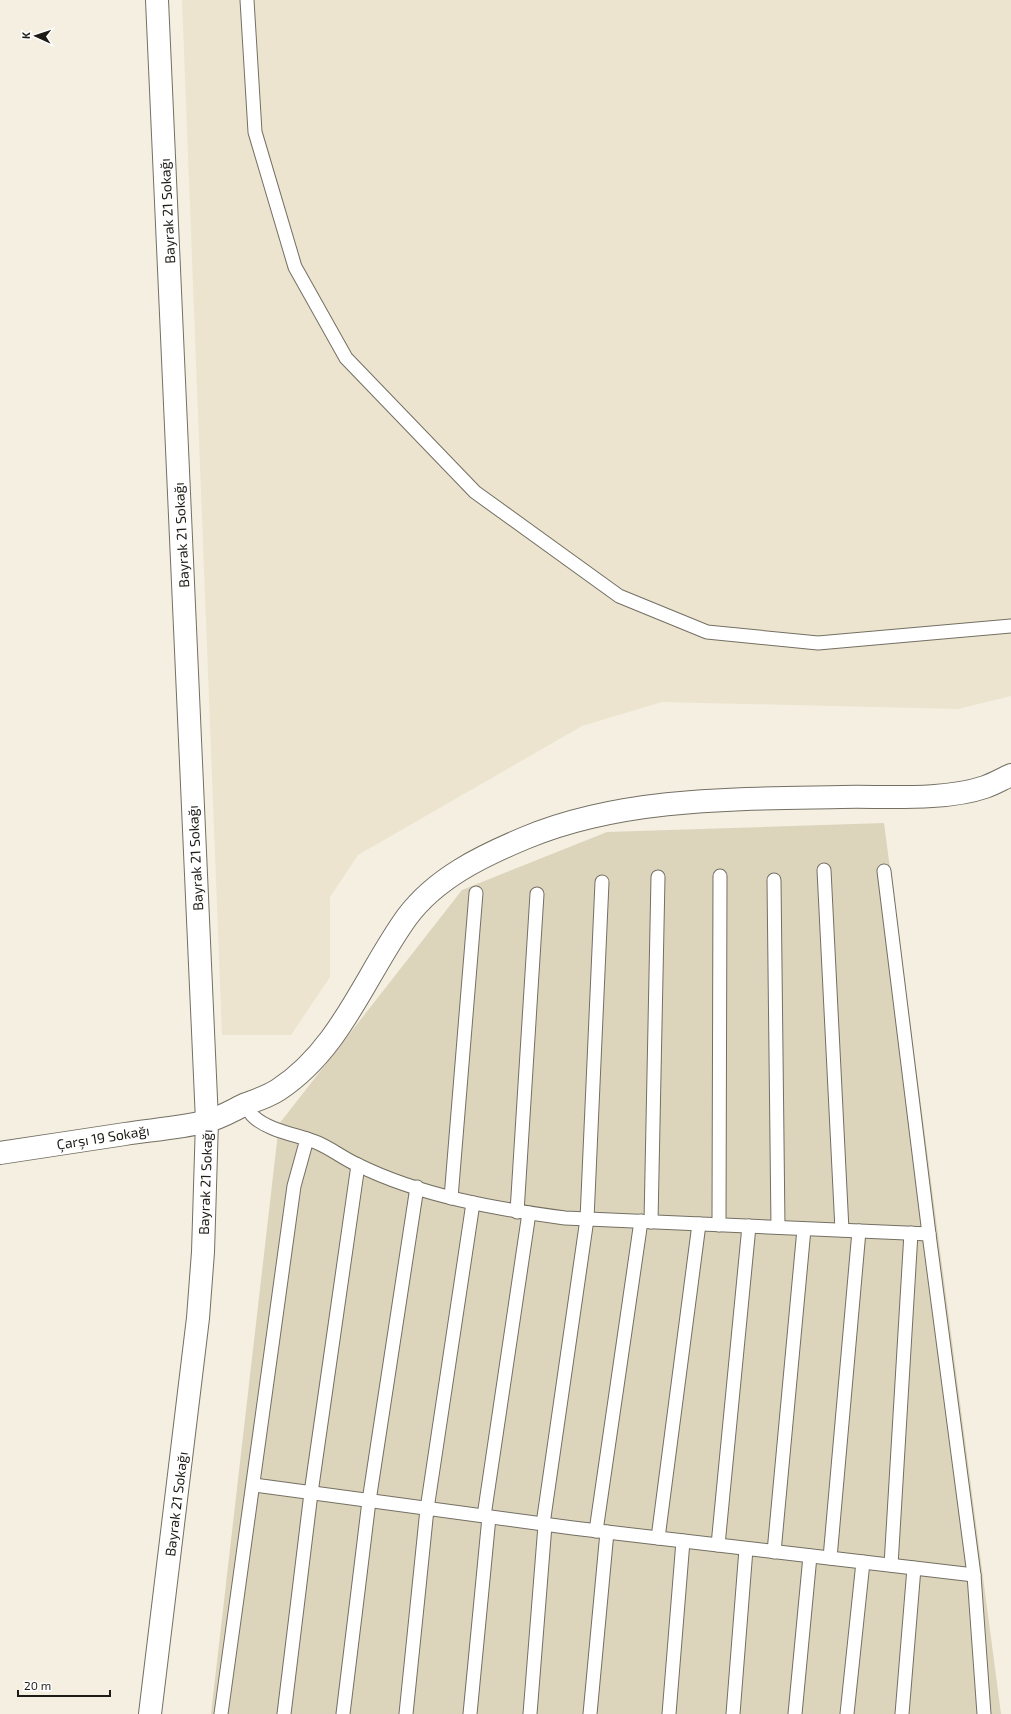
<svg xmlns="http://www.w3.org/2000/svg" width="1011" height="1714" viewBox="0 0 1011 1714" font-family="'Exo 2',sans-serif">
<style>
.built{fill:#ece4cf}
.green{fill:#ddd4bc}
.lines{fill:none;stroke-linecap:round;stroke-linejoin:round}
.service-casing{stroke:#736f62;stroke-width:15}
.minor-casing{stroke:#736f62;stroke-width:24}
.tertiary-casing{stroke:#736f62;stroke-width:24}
.service{stroke:#fff;stroke-width:13}
.minor{stroke:#fff;stroke-width:22}
.tertiary{stroke:#fff;stroke-width:22}
.labels{text-anchor:middle;dominant-baseline:central;stroke-width:3.5;stroke-linejoin:round;paint-order:stroke}
.street-label{font-size:14px;fill:#1d1b16;stroke:#fff}
</style>
<rect width="100%" height="100%" fill="#f4efe1"/>
<path class="built" d="M182,0H1011V696L958,709L662,702L582,726L358,855L330,897V977L291,1035H222Z"/>
<path class="green" d="M884,823L1001,1714H211L279,1124L462,890L607,832Z"/>
<g class="lines">
<defs>
<g id="service">
<path d="M247,0L255,132L295,267L346,358L475,492L619,596L707,632L818,643L1011,626"/>
<path d="M824,870L842,1230"/>
<path d="M884,871L929,1234L974,1575L984,1714"/>
<path d="M774,880L778,1227"/>
<path d="M247,1104C248,1108 250,1114 254,1117C269,1131 299,1135 318,1143C332,1149 344,1159 358,1165C421,1196 496,1209 565,1218L929,1234"/>
<path d="M451,1198L476,893"/>
<path d="M517,1212L537,894"/>
<path d="M651,1222L658,877"/>
<path d="M719,1225L720,876"/>
<path d="M254,1485L573,1528L974,1575"/>
<path d="M484,1516L529,1213"/>
<path d="M543,1524L587,1219L602,882"/>
<path d="M596,1531L641,1221"/>
<path d="M658,1538L699,1224"/>
<path d="M718,1545L749,1226"/>
<path d="M774,1552L804,1229"/>
<path d="M830,1558L859,1231"/>
<path d="M891,1565L911,1233"/>
<path d="M221,1714L294,1186L307,1139"/>
<path d="M284,1714L311,1493L358,1165"/>
<path d="M343,1714L369,1501L417,1187"/>
<path d="M406,1714L427,1509L473,1203"/>
<path d="M470,1714L489,1517"/>
<path d="M530,1714L545,1525"/>
<path d="M590,1714L607,1532"/>
<path d="M669,1714L683,1541"/>
<path d="M733,1714L746,1549"/>
<path d="M795,1714L810,1556"/>
<path d="M847,1714L863,1562"/>
<path d="M902,1714L914,1568"/>
</g>
<path id="minor" d="M0,1153C42,1147 83,1140 125,1134C151,1130 178,1128 204,1122C219,1119 233,1110 246,1104C257,1100 269,1096 278,1090C341,1049 365,975 407,917C436,878 482,856 525,838C623,797 738,799 842,797C885,796 944,801 985,787C994,784 1002,779 1011,775"/>
<path id="tertiary" d="M150,1714L198,1318L203,1252L207,1121L157,0"/>
</defs>
<use href="#service" class="service-casing"/>
<use href="#minor" class="minor-casing"/>
<use href="#tertiary" class="tertiary-casing"/>
<use href="#service" class="service"/>
<use href="#minor" class="minor"/>
<use href="#tertiary" class="tertiary"/>
</g>
<g class="labels">
<g class="street-label">
<text transform="translate(167 211) rotate(-93)">Bayrak 21 Sokağı</text>
<text transform="translate(181 535) rotate(-93)">Bayrak 21 Sokağı</text>
<text transform="translate(195 858) rotate(-93)">Bayrak 21 Sokağı</text>
<text transform="translate(103 1137) rotate(-9)">Çarşı 19 Sokağı</text>
<text transform="translate(205 1182) rotate(-88)">Bayrak 21 Sokağı</text>
<text transform="translate(176 1504) rotate(-83)">Bayrak 21 Sokağı</text>
</g>
</g>
<g transform="translate(36 36) rotate(273)" stroke="#ffffff" stroke-width="3" paint-order="stroke">
<path d="M0-3L7 15L0 10L-7 15Z" fill="#1d1b16"/>
<text y="-6" font-size="11" font-weight="bold" text-anchor="middle" fill="#1d1b16">K</text>
</g>
<path d="M18 1690v6h92v-6" fill="none" stroke="#1d1b16" stroke-width="2"/>
<text x="24" y="1690" font-size="12" fill="#1d1b16" stroke="#ffffff" stroke-width="3" paint-order="stroke">20 m</text>
</svg>
